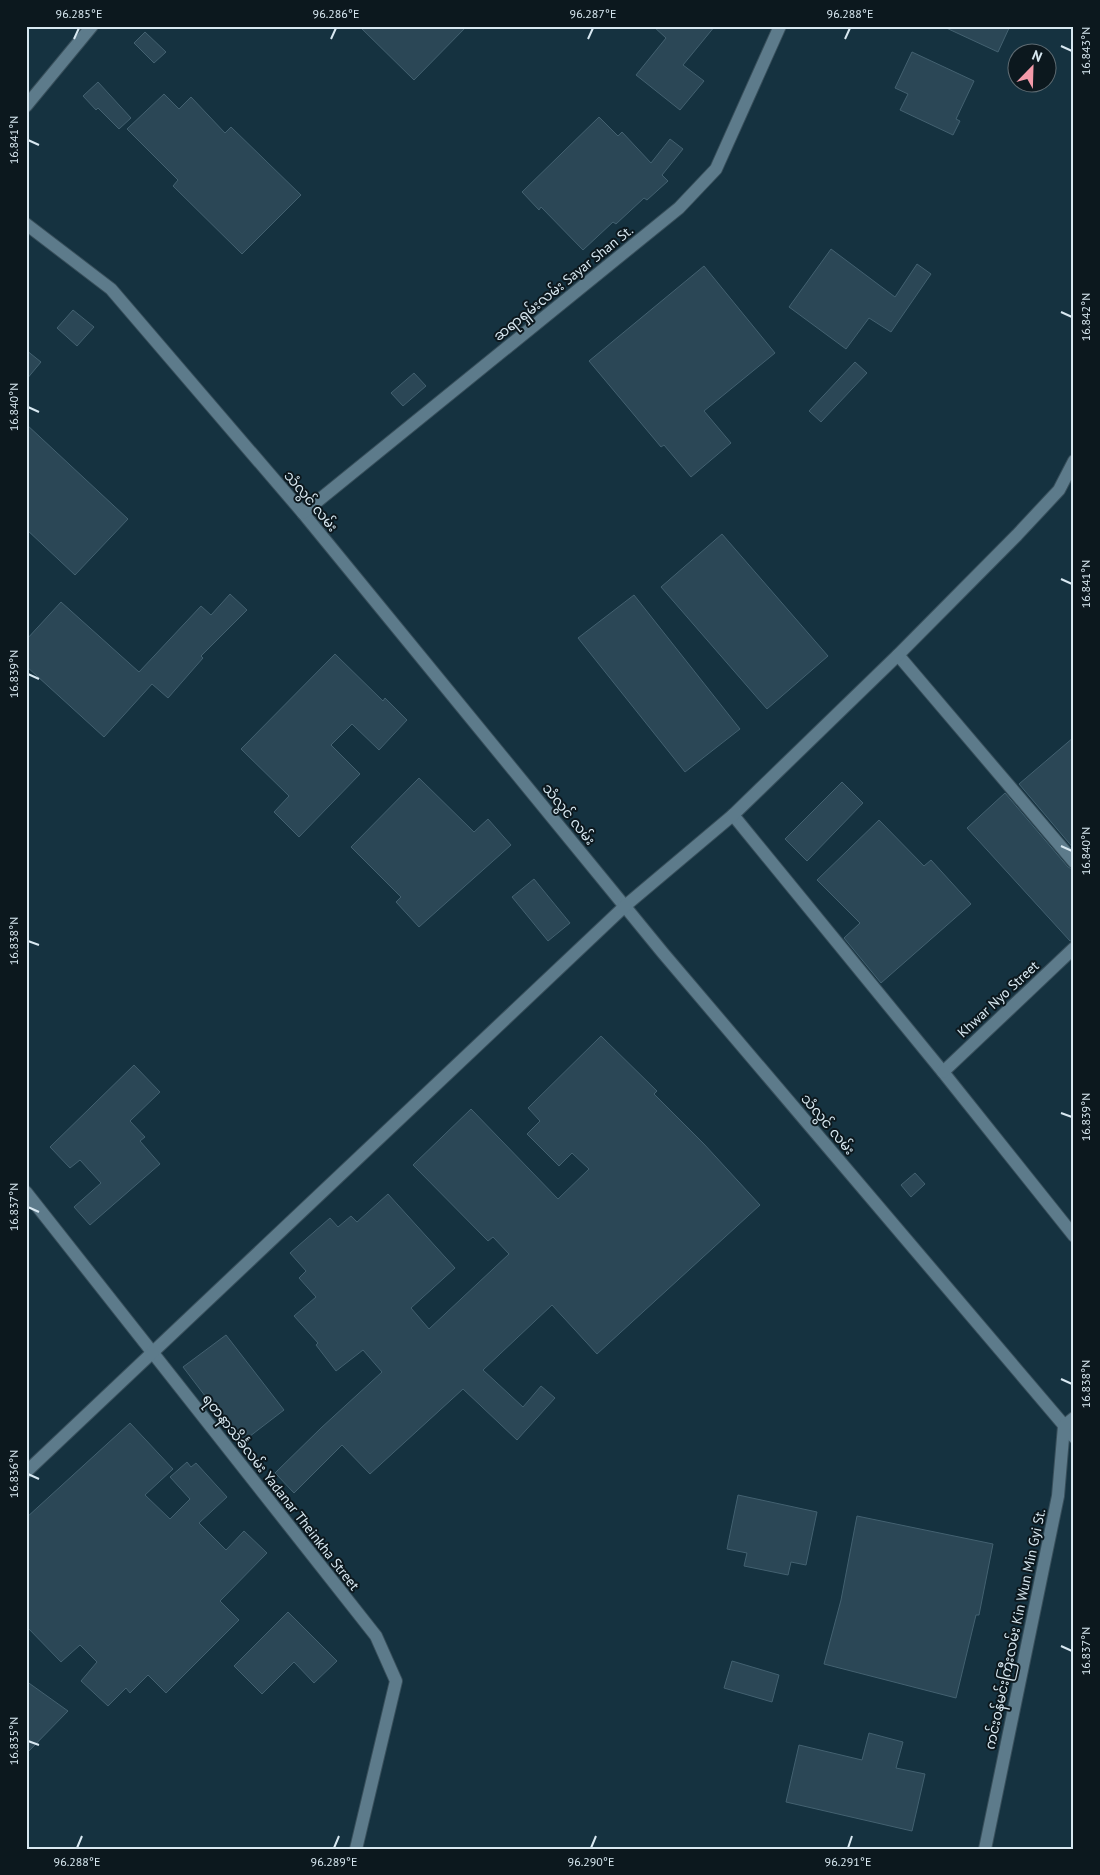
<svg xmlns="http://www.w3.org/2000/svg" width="1100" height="1875" viewBox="0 0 1100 1875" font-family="'PT Sans','Noto Sans Myanmar',sans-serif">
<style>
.building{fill:#2b4756;stroke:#436170}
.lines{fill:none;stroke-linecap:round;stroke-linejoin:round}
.minor-casing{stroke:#384f5b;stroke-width:14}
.minor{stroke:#5d7b8b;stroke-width:12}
.ticks{fill:none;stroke:#d8e8f1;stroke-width:2}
.labels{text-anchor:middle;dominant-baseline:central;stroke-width:4;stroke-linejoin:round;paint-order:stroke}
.street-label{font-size:14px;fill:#d8e8f1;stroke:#0c181e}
.neatline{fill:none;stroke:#d8e8f1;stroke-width:2}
.ticks-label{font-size:12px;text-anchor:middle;fill:#d8e8f1}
</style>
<rect width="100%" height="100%" fill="#153240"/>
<g class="building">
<path d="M359,26H467L414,80Z"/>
<path d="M653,26H715L683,65L704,81L680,110L636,75L666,38Z"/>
<path d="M942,26H1010L998,52Z"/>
<path d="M145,32L166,52L154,63L134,43Z"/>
<path d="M912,52L974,81L956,119L960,121L953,135L900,110L908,94L895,88Z"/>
<path d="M98,82L131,118L119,129L98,108L96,110L83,96Z"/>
<path d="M164,94L179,109L191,97L225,133L231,127L301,195L242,254L173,186L178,180L127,129Z"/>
<path d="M599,117L618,136L622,132L651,163L670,139L683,149L662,175L668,181L647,200L644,198L616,224L613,222L583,250L541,207L539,210L522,192Z"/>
<path d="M831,249L895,297L917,264L931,274L891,332L869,318L846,349L789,307Z"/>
<path d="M704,266L775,353L704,411L731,443L691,477L664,445L661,447L589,361Z"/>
<path d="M73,310L94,327L77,346L57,328Z"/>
<path d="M26,350L41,362L26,380Z"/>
<path d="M855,362L867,373L821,422L809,411Z"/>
<path d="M414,373L426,386L403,406L391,393Z"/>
<path d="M26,424L128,519L75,575L26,529Z"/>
<path d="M722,534L828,656L767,709L661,587Z"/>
<path d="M230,594L247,610L201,656L203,658L168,698L152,684L104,737L26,666V640L61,602L139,672L201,606L211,615Z"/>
<path d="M634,595L740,729L685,772L578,638Z"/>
<path d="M335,654L383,701L385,698L407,720L379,750L352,724L331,745L360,774L299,837L274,812L289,796L241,749Z"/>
<path d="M1074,737V849L1019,784Z"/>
<path d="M419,778L474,832L488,819L511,845L419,927L396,902L401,897L351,847Z"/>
<path d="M842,782L863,803L807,861L785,839Z"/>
<path d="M1005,793L1068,867L1074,870V940L1070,941L967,828Z"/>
<path d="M879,820L924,866L931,860L971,904L881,983L844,938L860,923L817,880Z"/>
<path d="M534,879L570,923L548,941L512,897Z"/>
<path d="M601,1036L657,1091L654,1094L704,1144L760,1205L597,1354L552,1305L483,1370L523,1407L541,1386L555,1398L517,1440L463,1389L370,1474L342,1445L294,1493L275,1473L321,1428L382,1372L363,1350L336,1371L316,1345L318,1343L294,1316L316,1297L299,1278L306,1271L290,1253L330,1218L338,1227L351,1216L357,1222L388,1194L455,1268L411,1308L429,1329L509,1254L493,1237L488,1241L413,1165L471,1109L558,1199L589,1169L572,1153L559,1166L527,1134L540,1121L528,1108Z"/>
<path d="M134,1065L160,1092L130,1121L145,1137L140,1141L160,1164L90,1225L74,1207L101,1183L80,1160L70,1168L50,1147Z"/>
<path d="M915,1173L925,1184L911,1197L901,1185Z"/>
<path d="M226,1335L284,1410L241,1443L183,1367Z"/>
<path d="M130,1423L173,1469L145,1495L170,1519L190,1499L170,1477L187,1462L191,1467L196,1463L227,1497L199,1523L226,1550L244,1531L267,1553L220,1601L239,1620L166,1693L148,1675L130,1693L126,1688L108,1706L81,1681L97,1662L80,1645L61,1662L26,1626V1518Z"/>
<path d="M738,1495L817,1512L806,1565L791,1562L788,1575L744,1566L747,1553L727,1549Z"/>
<path d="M857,1516L993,1544L979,1615H976L956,1698L824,1664L841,1600Z"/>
<path d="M288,1612L337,1661L314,1683L294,1662L262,1694L234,1666Z"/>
<path d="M732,1661L779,1675L772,1702L724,1688Z"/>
<path d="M26,1681L68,1711L26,1754Z"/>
<path d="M869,1733L903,1742L896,1768L925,1774L912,1831L786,1802L799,1745L862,1760Z"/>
</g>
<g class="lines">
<defs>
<g id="minor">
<path d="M26,106L92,26"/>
<path d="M26,224L111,289L303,513L663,953L1074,1437"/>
<path d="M303,513L679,208L716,169L780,26"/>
<path d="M898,655L1074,862"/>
<path d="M733,815L943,1072L1074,1236"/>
<path d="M943,1072L1074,948"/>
<path d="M26,1192L376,1636L396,1681L356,1849"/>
<path d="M26,1472L625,906L733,815L898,655L1017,535L1059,490L1074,461"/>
<path d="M985,1849L1058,1496L1064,1426L1074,1418"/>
</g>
</defs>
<use href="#minor" class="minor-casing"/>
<use href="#minor" class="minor"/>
</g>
<path class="ticks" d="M74,39L79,28M331,39L336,28M588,39L593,28M845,39L850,28M1061,46L1072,51M28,140L39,145M1061,312L1072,317M28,407L39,412M1061,579L1072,584M28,674L39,679M1061,846L1072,851M28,941L39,945M1061,1113L1072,1117M28,1207L39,1212M1061,1379L1072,1384M28,1474L39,1479M1061,1646L1072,1651M28,1741L39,1745M77,1848L82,1836M334,1848L339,1836M591,1848L596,1836M848,1848L852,1836"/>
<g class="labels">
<g class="street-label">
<text transform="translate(563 283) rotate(-39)">ဆရာရှမ်းလမ်း Sayar Shan St.</text>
<text transform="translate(311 501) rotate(50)">သံလွင် လမ်း</text>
<text transform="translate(569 814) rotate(51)">သံလွင် လမ်း</text>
<text transform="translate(998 999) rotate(-43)">Khwar Nyo Street</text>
<text transform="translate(828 1124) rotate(50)">သံလွင် လမ်း</text>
<text transform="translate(281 1492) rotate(52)">ရတနာသိင်္ခလမ်း Yadanar Theinkha Street</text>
<text transform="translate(1015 1629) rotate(-78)">ကင်းဝန်မင်းကြီးလမ်း Kin Wun Min Gyi St.</text>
</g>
</g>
<rect width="1100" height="1875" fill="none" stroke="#0c181e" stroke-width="55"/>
<g transform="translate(1032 68) rotate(23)"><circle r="24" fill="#0c181e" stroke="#5e6b72"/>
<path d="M0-4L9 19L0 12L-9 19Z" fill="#f39aa9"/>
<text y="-8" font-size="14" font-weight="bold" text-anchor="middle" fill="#d8e8f1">N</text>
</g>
<rect x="28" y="28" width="1044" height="1820" class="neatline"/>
<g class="ticks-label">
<text x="79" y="18">96.285°E</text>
<text x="336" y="18">96.286°E</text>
<text x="593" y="18">96.287°E</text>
<text x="850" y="18">96.288°E</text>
<text transform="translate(1086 51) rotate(-90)" y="4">16.843°N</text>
<text transform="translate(14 140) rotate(-90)" y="4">16.841°N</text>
<text transform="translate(1086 317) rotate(-90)" y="4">16.842°N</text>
<text transform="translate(14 407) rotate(-90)" y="4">16.840°N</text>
<text transform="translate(1086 584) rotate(-90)" y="4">16.841°N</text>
<text transform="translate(14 674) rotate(-90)" y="4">16.839°N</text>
<text transform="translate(1086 851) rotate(-90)" y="4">16.840°N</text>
<text transform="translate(14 941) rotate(-90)" y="4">16.838°N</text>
<text transform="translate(1086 1117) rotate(-90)" y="4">16.839°N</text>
<text transform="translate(14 1207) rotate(-90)" y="4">16.837°N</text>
<text transform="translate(1086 1384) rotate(-90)" y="4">16.838°N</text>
<text transform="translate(14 1474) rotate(-90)" y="4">16.836°N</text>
<text transform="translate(1086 1651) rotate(-90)" y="4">16.837°N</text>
<text transform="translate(14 1741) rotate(-90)" y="4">16.835°N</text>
<text x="77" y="1866">96.288°E</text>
<text x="334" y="1866">96.289°E</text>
<text x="591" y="1866">96.290°E</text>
<text x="848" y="1866">96.291°E</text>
</g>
</svg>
